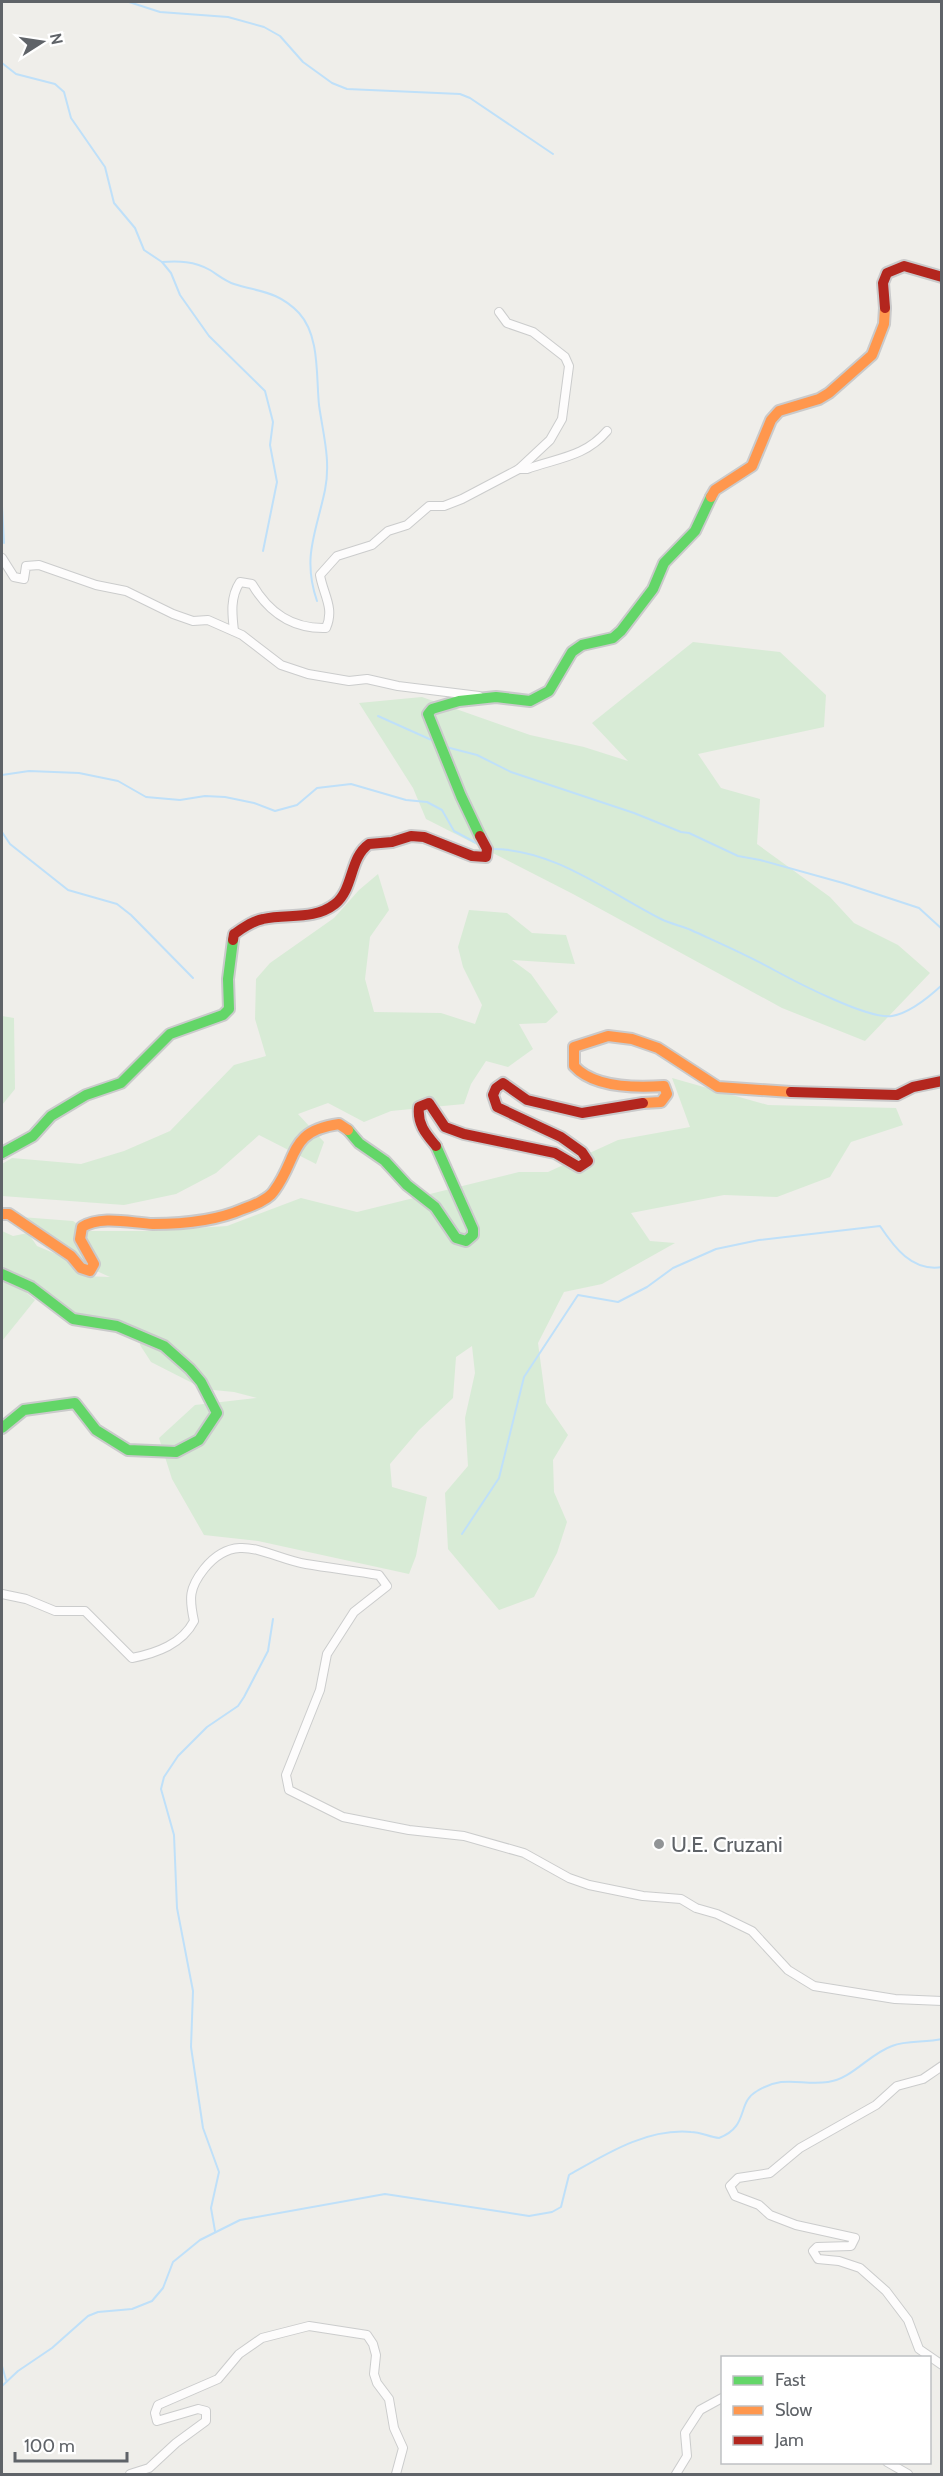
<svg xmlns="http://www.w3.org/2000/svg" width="943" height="2476" viewBox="0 0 943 2476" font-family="Cabin,sans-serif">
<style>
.green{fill:#d8ebd6}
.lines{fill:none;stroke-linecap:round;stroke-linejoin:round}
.stream{stroke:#bfe0f9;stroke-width:2}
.street-casing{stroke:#cbcccc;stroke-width:10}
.fast-casing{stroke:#cacacb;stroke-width:14}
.slow-casing{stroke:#cacacb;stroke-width:14}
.jam-casing{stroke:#cacacb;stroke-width:14}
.street{stroke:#fdfcfc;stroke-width:8}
.fast{stroke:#63d668;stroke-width:10}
.slow{stroke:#ff974d;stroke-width:10}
.jam{stroke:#b3261e;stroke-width:10}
.poi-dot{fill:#919496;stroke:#fff;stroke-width:2}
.labels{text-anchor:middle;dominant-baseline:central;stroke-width:4.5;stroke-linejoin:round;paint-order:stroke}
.poi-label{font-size:22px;fill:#5f6368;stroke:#fff;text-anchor:start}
</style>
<rect width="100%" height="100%" fill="#efeeea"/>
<g class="green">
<path d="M693,642L780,652L826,695L824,727L698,754L721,788L760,799L757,844L830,897L854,923L898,945L930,973L865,1041L782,1008L573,894L426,819L413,788L359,703L422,697L530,735L584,747L628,761L592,723Z"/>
<path d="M378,874L389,910L370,937L365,979L374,1012L441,1013L475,1024L482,1005L463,967L458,947L469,910L507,913L532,933L566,935L575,964L512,960L531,974L558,1012L546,1023L519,1024L533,1049L508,1067L486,1061L471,1084L464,1104L391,1111L364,1122L328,1103L298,1114L324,1142L316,1164L259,1135L216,1173L176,1194L124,1205L2,1196V1164L12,1158L81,1164L124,1151L170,1131L234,1065L266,1056L255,1019L256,979L270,963L334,918L359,890Z"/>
<path d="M2,1016L14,1018L15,1089L2,1105Z"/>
<path d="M672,1078L768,1105L896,1108L903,1125L851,1142L830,1177L777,1197L724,1195L631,1213L650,1241L675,1243L602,1284L564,1292L538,1343L546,1403L568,1435L553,1460L554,1492L567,1522L557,1553L534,1597L499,1610L448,1549L445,1493L468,1466L465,1418L475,1373L472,1346L456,1357L453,1398L419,1430L390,1464L392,1487L427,1497L416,1556L409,1574L258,1541L204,1535L172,1479L159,1438L195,1405L257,1398L234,1392L204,1389L151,1362L140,1345L143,1330L109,1318L68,1312L39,1286L2,1270V1231L13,1236L28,1233L37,1246L63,1257L84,1276L110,1277L90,1268L21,1217L73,1221L88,1231H151L227,1226L301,1198L357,1212L519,1172H548L618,1140L690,1127Z"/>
<path d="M2,1275L9,1278L35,1300L2,1341Z"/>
</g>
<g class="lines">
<g class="stream">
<path d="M129,2L160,12L228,17L264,27L280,36L303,62L332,83L347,89L460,94L470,98L553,154"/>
<path d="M2,63L16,74L55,84L64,92L71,118L105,167L114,203L135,228L144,250L162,262L171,273L180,295L209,336L265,391L273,422L270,445L277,482L263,551"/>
<path d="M162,262C179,261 194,261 210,270C218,275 225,281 234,284C259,292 278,291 299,313C320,336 316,376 319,405C323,434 331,460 325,490C316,533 302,557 317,601"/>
<path d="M2,506L4,543"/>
<path d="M378,716L436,742"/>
<path d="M446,747L477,755L511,772L634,813L681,832L689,833L738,856L760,860L843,883L919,908L942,929"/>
<path d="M2,775L29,771L79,773L118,781L146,797L180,800L205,796L225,797L254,803L275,811L297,805L317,788L351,784L406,800L427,802L442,810L454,831L480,845"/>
<path d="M2,832L10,844L68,890L117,904L131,915L193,978"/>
<path d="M491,849C552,848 608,892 661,919C671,924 682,926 691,930C719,943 747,955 774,970C796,982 869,1020 892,1016C910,1013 928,998 942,985"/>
<path d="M462,1534L499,1478L524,1377L578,1295L618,1302L647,1287L673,1268L716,1249L759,1240L880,1226C894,1247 912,1272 942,1267"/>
<path d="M215,2231L211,2208L219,2172L203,2128L191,2047L193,1991L177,1908L174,1835L161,1789L164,1777L178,1756L207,1727L238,1706L244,1697L268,1651L273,1619"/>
<path d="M2,2366L6,2380"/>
<path d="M2,2386L18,2371L52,2348L88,2316L98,2312L132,2309L152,2301L163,2288L173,2262L200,2240L240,2220L385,2194L529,2216L552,2212L561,2207L569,2175C606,2154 647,2128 691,2132C701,2132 709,2137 719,2138C750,2126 736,2103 757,2091C785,2074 801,2086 828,2082C852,2079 869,2054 892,2046C907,2040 925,2043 942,2039"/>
</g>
<defs>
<g id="street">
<path d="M519,469H527C557,458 585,457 607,431"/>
<path d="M2,558L14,577L24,579L26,566L39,565L96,585L126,591L173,614L193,621L208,620L242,635L281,665L308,674L349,681L367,679L398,686L479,696"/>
<path d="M234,631C232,614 230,597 240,582L252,584C269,613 292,629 326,628C335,608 323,594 320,575L337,556L372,545L388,531L407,525L429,506H444L462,499L519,469L550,440L562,419L569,366L565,357L533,332L507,323L499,312"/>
<path d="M2,1594L26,1599L55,1611H85L132,1658C157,1653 182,1644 194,1621C189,1598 189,1588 204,1569C236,1529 267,1557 306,1564C330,1568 355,1571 379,1575L387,1586L354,1612L327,1654L320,1690L286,1775L289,1790L343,1817L409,1830L464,1836L524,1853L569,1878L589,1885L643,1896L681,1899L696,1908L717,1914L752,1931L788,1970L814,1986L895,1999L942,2001"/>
<path d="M942,2066L923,2079L897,2086L876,2105L800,2148L770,2173L738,2178L730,2186L735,2196L759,2205L770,2215L796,2225L855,2238L851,2246L817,2247L813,2251L818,2259L839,2261L860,2268L886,2291L908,2320L919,2349L942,2365"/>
<path d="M887,2462L908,2474"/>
<path d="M130,2474L149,2468L176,2443L206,2421V2411L198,2409L157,2421L155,2413L158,2405L218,2379L239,2354L262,2338L309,2326L367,2335L373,2344L376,2355L374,2374L377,2383L389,2399L394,2428L403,2448L396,2474"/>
<path d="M676,2474L687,2456L685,2433L700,2410L722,2398"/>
</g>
<g id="fast">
<path d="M480,836L461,796L428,714L432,709L459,701L496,697L530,701L549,691L572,652L582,645L613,638L621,631L653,589L664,563L695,531L711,497"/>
<path d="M348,1130L359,1143L385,1161L407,1185L435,1207L456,1238L466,1241L473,1235V1229L436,1146"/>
<path d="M2,1153L33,1136L51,1116L86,1095L121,1083L170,1034L223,1015L229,1009L228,979L233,940"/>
<path d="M2,1274L31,1287L73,1319L117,1326L164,1346L190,1369L201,1382L217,1413L199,1440L176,1452L128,1450L96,1430L75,1403L24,1410L2,1428"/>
</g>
<g id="slow">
<path d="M711,497L715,490L752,466L771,420L779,411L819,399L829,393L872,355L884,324L885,308"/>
<path d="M643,1103L661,1102L667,1094L664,1086C636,1088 594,1088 574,1066V1047L608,1036L632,1039L658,1048L718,1087L791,1092"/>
<path d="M2,1214H9L71,1256L81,1268L90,1271L94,1264L80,1239L82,1227C101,1215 131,1223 153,1224C183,1224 216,1221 243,1209C252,1206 269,1199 274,1191C299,1157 288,1131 339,1124L348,1130"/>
</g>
<g id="jam">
<path d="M885,308L883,283L887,273L904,266L942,277"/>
<path d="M233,940L234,934C243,928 252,921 263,919C287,913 313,921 335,904C354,889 349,858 369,844L392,842L411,836L424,837L472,856L486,857L487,849L480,836"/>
<path d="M791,1092L897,1095L913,1087L942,1081"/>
<path d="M436,1146C426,1134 417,1124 419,1107L429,1103L445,1127L464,1134L555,1153L579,1167L588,1161L582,1152L561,1137L497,1107L493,1095L496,1088L503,1083L527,1100L582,1113L643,1103"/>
</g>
</defs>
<use href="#street" class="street-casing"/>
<use href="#fast" class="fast-casing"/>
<use href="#slow" class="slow-casing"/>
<use href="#jam" class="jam-casing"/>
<use href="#street" class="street"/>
<use href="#fast" class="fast"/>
<use href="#slow" class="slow"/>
<use href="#jam" class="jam"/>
</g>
<circle class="poi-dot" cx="659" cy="1844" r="6"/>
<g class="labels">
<g class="poi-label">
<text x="671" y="1844">U.E. Cruzani</text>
</g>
</g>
<rect width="943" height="2476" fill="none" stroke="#5f6368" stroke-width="6"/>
<rect x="721" y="2356" width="210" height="108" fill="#ffffff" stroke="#bfc1c3" stroke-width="1.5"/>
<rect x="733" y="2376" width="30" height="9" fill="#63d668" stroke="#bfc1c3" stroke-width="1.5"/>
<text x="775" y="2386" font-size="18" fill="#5f6368">Fast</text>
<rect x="733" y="2406" width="30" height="9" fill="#ff974d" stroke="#bfc1c3" stroke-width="1.5"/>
<text x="775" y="2416" font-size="18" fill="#5f6368">Slow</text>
<rect x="733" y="2436" width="30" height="9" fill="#b3261e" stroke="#bfc1c3" stroke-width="1.5"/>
<text x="775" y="2446" font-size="18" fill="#5f6368">Jam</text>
<g transform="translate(42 42) rotate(78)" stroke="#ffffff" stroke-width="4.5" paint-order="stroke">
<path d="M0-4.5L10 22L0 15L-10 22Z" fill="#5f6368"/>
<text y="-9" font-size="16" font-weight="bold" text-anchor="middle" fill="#5f6368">N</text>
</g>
<path d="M15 2452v9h112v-9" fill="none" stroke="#5f6368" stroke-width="3"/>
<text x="24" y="2452" font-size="18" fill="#5f6368" stroke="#ffffff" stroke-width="4.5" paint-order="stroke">100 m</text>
</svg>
